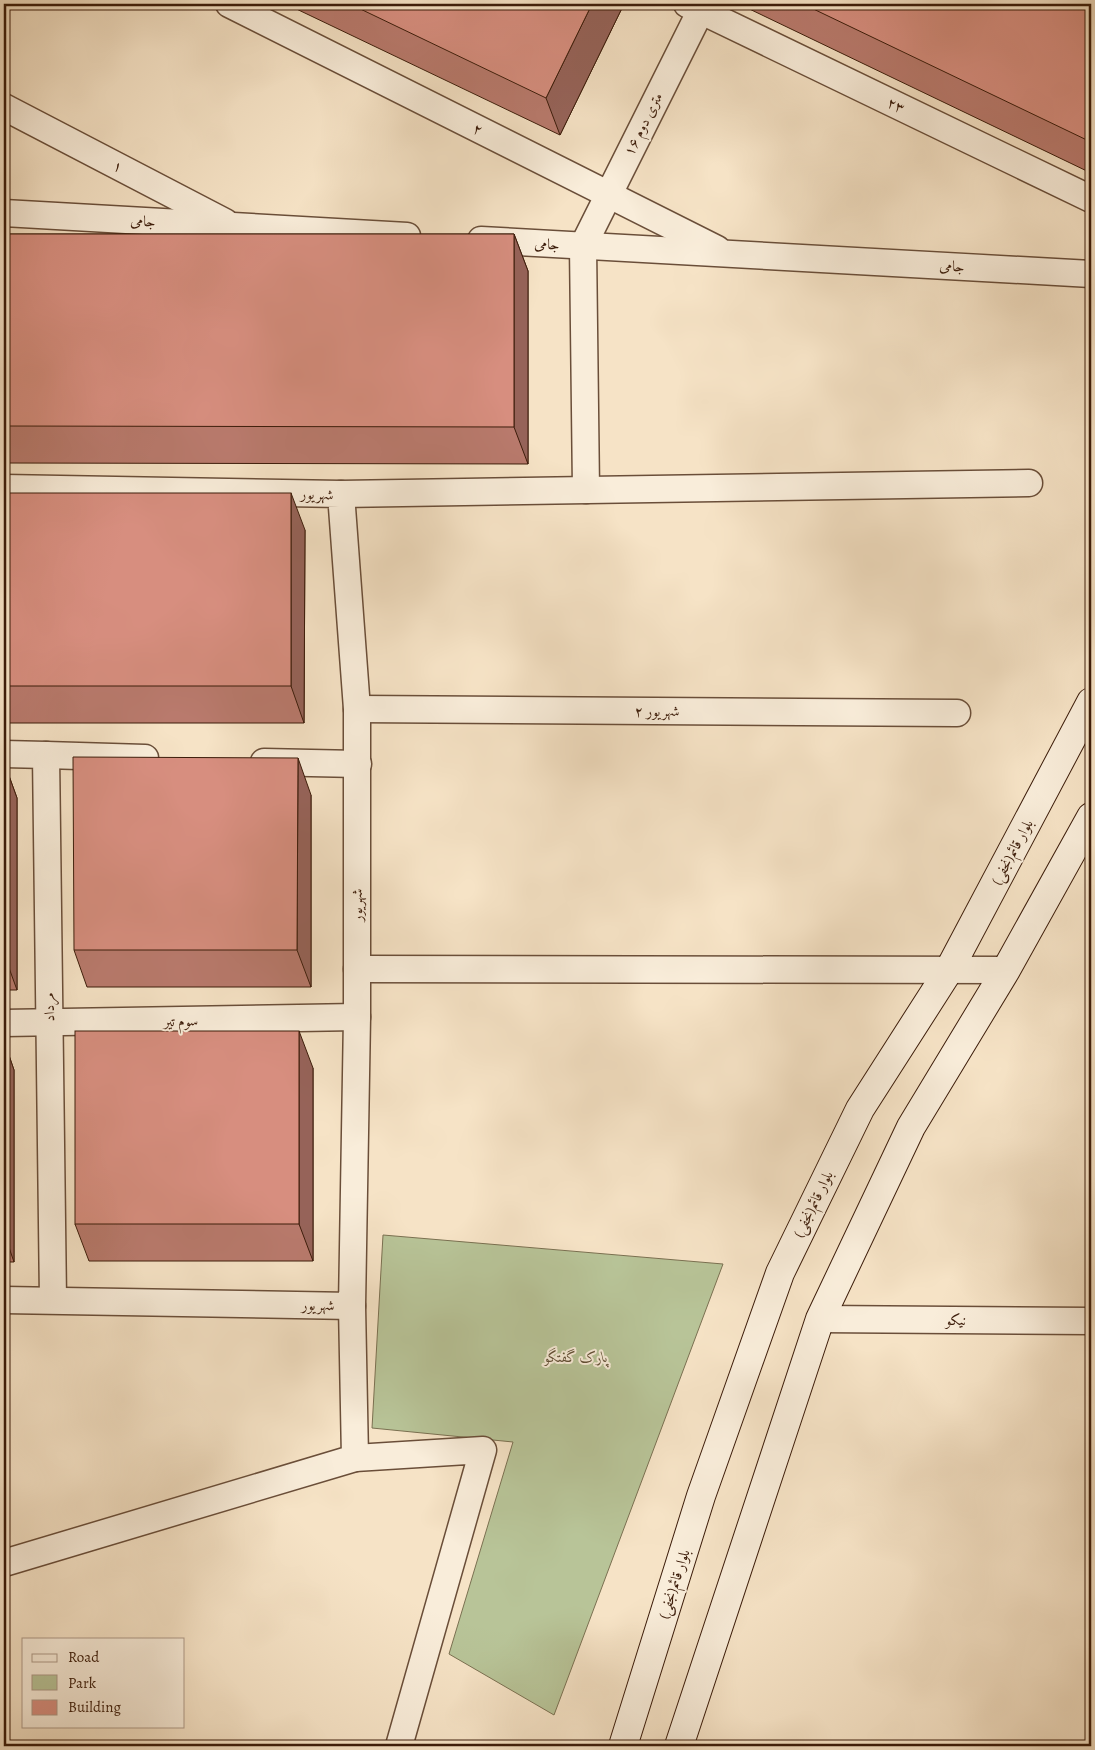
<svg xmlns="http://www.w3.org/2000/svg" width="1095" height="1750" viewBox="0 0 1095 1750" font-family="Alegreya,Amiri,serif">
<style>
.green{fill:#b8c498;stroke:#7a7051}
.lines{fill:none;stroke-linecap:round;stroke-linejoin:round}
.street-casing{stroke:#6a4e39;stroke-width:29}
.secondary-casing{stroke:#3c1c0a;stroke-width:30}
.street{stroke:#f9edda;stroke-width:26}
.secondary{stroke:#f9edda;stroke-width:28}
.wall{fill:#b97a6d;stroke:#3c1c0a}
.shaded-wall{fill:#966359;stroke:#3c1c0a}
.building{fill:#d78e7f;stroke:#3c1c0a}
.labels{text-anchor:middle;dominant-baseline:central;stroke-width:4;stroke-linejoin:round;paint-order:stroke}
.street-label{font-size:15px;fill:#3c1c0a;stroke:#f9edda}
.park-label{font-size:15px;font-style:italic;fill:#614e35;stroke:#f9edda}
</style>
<rect width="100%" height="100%" fill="#f6e3c6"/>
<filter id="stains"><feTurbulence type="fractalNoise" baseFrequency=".004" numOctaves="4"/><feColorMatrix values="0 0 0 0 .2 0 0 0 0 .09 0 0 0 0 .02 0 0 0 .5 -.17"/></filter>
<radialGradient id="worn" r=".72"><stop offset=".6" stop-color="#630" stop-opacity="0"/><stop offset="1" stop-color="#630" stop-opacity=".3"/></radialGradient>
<path class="green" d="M383,1235L723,1264L554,1715L449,1654L513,1442L372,1428Z"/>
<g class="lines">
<defs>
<g id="street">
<path d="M229,4L717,249"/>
<path d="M687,4L1091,199"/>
<path d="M4,107L225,222"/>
<path d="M4,213L407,236"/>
<path d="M481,240L1091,274"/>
<path d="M4,488L341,494L357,709V1017L352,1306L4,1300"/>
<path d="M586,490L583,246L704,4"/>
<path d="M341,494L1029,483"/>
<path d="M357,709L957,713"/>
<path d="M4,754L46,755L53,1300"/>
<path d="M46,755L145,758"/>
<path d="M264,762L358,764"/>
<path d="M357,969L1006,970"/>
<path d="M4,1023L357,1017"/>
<path d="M820,1319L1091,1321"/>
<path d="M355,1458L483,1450L399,1746"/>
<path d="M4,1563L355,1458L352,1306"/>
</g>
<g id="secondary">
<path d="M623,1746L701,1496L780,1273L860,1109L949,970L1091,702"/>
<path d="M679,1746L820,1319L911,1127L1006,970L1091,817"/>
</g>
</defs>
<use href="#street" class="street-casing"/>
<use href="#secondary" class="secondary-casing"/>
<use href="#street" class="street"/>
<use href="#secondary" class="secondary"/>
</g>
<g class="wall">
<path d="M286,4H624L560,135Z"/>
<path d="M739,4H1091V173Z"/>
<path d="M4,234H514L528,271V464L4,463Z"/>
<path d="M4,493L305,530L304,723H4Z"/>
<path d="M4,762L17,798V990H4Z"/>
<path d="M311,795V987H87L74,950Z"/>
<path d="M4,1041L14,1070V1262H4Z"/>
<path d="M313,1068V1261H89L75,1224Z"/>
</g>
<g class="shaded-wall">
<path d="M592,4H624L560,135L546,98Z"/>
<path d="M514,234L528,271V464L514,427Z"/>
<path d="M291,493L305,530L304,723L291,686Z"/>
<path d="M298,758L311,795V987L297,950Z"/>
<path d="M4,762L17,798V990L4,954Z"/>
<path d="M299,1031L313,1068V1261L299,1224Z"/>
<path d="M4,1041L14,1070V1262L4,1233Z"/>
</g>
<g class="building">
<path d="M350,4H592L546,98Z"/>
<path d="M803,4H1091V142Z"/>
<path d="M4,234H514V427L4,426Z"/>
<rect x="4" y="493" width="287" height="193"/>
<path d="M73,757L298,758L297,950H74Z"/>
<rect x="75" y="1031" width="224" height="193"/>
</g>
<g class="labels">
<g class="street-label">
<text transform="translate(896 105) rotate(26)">۲۳</text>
<text transform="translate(643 124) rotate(-63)">۱۶ متری دوم</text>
<text transform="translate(478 129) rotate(27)">۲</text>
<text transform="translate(118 166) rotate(27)">۱</text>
<text transform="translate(143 221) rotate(3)">جامی</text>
<text transform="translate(547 244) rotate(3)">جامی</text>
<text transform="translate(952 266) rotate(3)">جامی</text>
<text transform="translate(317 494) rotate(2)">شهریور</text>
<text x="657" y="711">شهریور ۲</text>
<text transform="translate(1012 852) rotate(-62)">بلوار قائم(نجفی)</text>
<text transform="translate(357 905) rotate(-90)">شهریور</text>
<text transform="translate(49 1007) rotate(-91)">مرداد</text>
<text transform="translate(181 1021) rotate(-1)">سوم تیر</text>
<text transform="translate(813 1204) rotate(-64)">بلوار قائم(نجفی)</text>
<text transform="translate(318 1305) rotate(1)">شهریور</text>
<text transform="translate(956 1320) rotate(1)">نیکو</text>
<text transform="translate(674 1584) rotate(-72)">بلوار قائم(نجفی)</text>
</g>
<g class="park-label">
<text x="576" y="1357">پارک گفتگو</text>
</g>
</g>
<rect width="1095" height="1750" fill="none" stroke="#f6e3c6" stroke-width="20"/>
<rect x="5" y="5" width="1085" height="1740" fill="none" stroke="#3c1c0a" stroke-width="2.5"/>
<rect x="10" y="10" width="1075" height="1730" fill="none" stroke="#3c1c0a"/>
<rect x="22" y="1638" width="162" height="90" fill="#f9edda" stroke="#ad9987"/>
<rect x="32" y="1654" width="25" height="8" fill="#f9edda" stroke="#ad9987"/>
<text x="68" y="1662" font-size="15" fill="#3c1c0a">Road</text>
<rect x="32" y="1675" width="25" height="15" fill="#b8c498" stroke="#ad9987"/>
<text x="68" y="1688" font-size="15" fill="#3c1c0a">Park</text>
<rect x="32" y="1700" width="25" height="15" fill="#d78e7f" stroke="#ad9987"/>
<text x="68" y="1712" font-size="15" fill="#3c1c0a">Building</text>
<rect width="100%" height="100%" filter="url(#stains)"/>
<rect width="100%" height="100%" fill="url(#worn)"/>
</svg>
